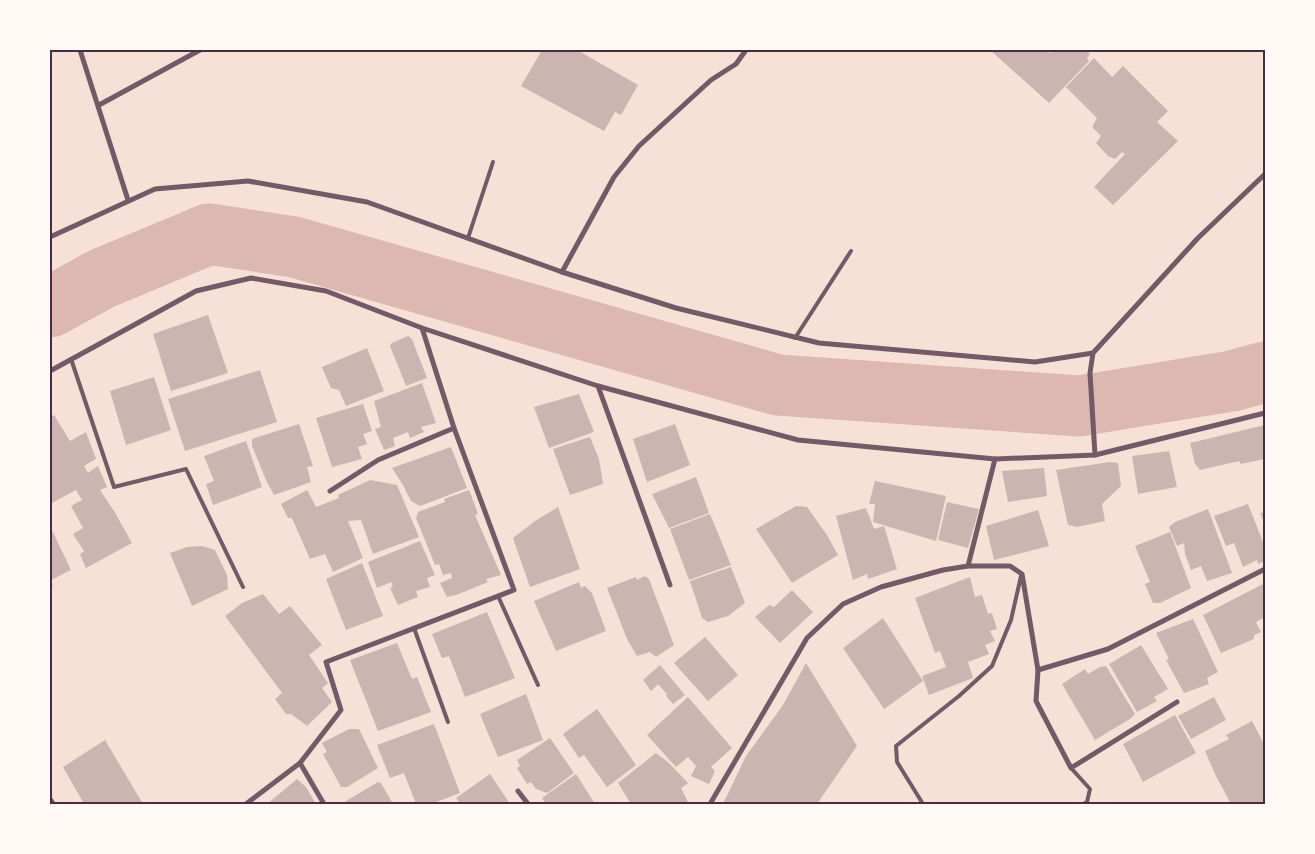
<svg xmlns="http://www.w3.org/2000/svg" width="1315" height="854" viewBox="0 0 1315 854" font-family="Cabin,sans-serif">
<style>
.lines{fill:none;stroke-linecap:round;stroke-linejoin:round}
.river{stroke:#dcb8b0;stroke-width:61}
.building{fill:#ccb4b1}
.service{stroke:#755966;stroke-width:4}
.minor{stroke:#755966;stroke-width:5}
.neatline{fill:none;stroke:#4a2c40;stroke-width:2}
</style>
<rect width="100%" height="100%" fill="#f7e1d7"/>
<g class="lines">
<path class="river" d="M50,307L101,279L209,234L294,247L778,385L1079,406L1232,381L1265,372"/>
</g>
<g class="building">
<path d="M542,50H577L638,85L621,115L615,112L604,131L521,86Z"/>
<path d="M990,50H1046L1049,53L1053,50H1086L1090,54L1087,58L1089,61L1049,103Z"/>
<path d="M1094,58L1112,77L1123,66L1168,111L1157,122L1178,141L1113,205L1094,187L1125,154L1122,152L1115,159L1108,156L1096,143L1101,136L1093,128V125L1097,118L1066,87Z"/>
<path d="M208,315L228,373L171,391L153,334Z"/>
<path d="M408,336L412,339L427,378L406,386L390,346L392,343Z"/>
<path d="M367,348L384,391L346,406L339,390L331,388L322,367Z"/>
<path d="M260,370L277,422L185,451L168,399Z"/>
<path d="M154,377L171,430L126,445L110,391Z"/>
<path d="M422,383L436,423L421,427L424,432L410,438L408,432L393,438L395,446L384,450L375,429L381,427L374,401Z"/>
<path d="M579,394L594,432L549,448L534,407Z"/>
<path d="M363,404L372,431L363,434L367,444L358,447L362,459L332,467L316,418Z"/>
<path d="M54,415L70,441L86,432L96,459L84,466L88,473L98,466L107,487L100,490L114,511L132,543L86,568L80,554L84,551L73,534L83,528L71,506L82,500L76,490L50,504V417Z"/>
<path d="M299,424L313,466L307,467L311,482L274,495L266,480L252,446V439Z"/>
<path d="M675,424L690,465L647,482L633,439Z"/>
<path d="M1265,425V459L1241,464L1239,461L1200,470L1195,464L1190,443Z"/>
<path d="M590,437L599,459L603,484L570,495L553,449Z"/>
<path d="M246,441L262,487L213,505L206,484L214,481L204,456Z"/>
<path d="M451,447L467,488L420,506L411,501L403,485L392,468Z"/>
<path d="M1169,451L1177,487L1138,494L1132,456Z"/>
<path d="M1110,462L1118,463L1121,486L1102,504L1105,521L1077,527L1068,525L1056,470Z"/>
<path d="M1044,468L1047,496L1008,502L1002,471Z"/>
<path d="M696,477L709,513L669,528L652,494Z"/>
<path d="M370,480L397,485L419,537L373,554L361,520L348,521L363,558L333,572L325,554L310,559L292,518H288L281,504L307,490L316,507L339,498L338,495Z"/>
<path d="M875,481L946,496L936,541L873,522L875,504H869Z"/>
<path d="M469,490L478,514L475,515L501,575L486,579L488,582L459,594L447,597L440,583L452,578L451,573L443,575L439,564L435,565L416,518L418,512L445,502L444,499Z"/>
<path d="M947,502L979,509L968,548L938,540Z"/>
<path d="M1248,504L1265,547V561L1258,564L1257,560L1243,567L1234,543L1226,546L1214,516Z"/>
<path d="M796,506L807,507L827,535L838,555L792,583L756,529Z"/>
<path d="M558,507L580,569L530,587L513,538L535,521Z"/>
<path d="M866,508L874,529L884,526L897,569L868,579L867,574L853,580L836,516Z"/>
<path d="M1208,509L1232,573L1207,581L1201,566L1191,570L1185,554L1184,543L1177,546L1169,527L1175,522Z"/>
<path d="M1038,510L1049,546L994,560L986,526Z"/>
<path d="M1265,512V524L1260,513Z"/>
<path d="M710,514L731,565L689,580L670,529Z"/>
<path d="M50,526L71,570L51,580L53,586L50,587Z"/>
<path d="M1170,532L1191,588L1160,603H1153L1145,584L1150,582L1135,546Z"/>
<path d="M420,541L435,575L427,578L430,587L416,591L418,597L398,605L390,588L393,587L391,582L377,588L368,562Z"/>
<path d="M202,546L215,550L227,575L228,589L192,606L170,553L187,547Z"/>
<path d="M362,563L383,616L346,630L326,579Z"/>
<path d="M731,567L745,603L728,616L708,622L702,618L690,581Z"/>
<path d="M645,576L649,579L674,645L656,657L650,652L637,656L627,639L607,588L636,577L637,580Z"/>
<path d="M970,577L975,597L982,595L988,614L992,613L997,629L990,631L995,641L985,645L989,654L968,662L973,678L929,695L922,676L946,667L940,651L935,653L915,598Z"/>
<path d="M579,582L581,588L585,586L592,593L606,631L556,651L534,601Z"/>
<path d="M1265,583V617L1256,622L1261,632L1254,635V639L1221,653L1203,615Z"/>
<path d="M792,590L813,612L780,643L755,617L769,605L774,607Z"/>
<path d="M263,594L279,614L290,606L322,645L309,655L328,683L322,688L332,702L307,726L291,714H286L275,699L282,693L225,616L242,603Z"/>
<path d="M487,612L515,678L465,697L449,656L442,658L432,634Z"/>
<path d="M883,618L923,681L884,709L843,648Z"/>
<path d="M1193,619L1218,672L1207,678L1209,684L1184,693L1166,660L1169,659L1156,633Z"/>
<path d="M705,637L738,675L708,701L674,663Z"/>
<path d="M397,643L412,679L417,677L431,712L378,731L350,660Z"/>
<path d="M1141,645L1168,689L1154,697L1157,701L1137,712L1109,664Z"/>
<path d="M806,663L857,746L817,804H723L746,756L783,705Z"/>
<path d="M660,665L685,695L673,704L666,696L667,694L658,684L651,691L643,680Z"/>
<path d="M1106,666L1135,714L1130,719L1095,740L1062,684L1085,669L1088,674L1100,667Z"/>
<path d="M526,694L543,740L498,757L480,714Z"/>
<path d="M688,697L732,748L711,767L715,771L709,784L691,776L696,766L688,757L676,767L647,735Z"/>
<path d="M1214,697L1226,720L1191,739L1178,716Z"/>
<path d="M597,709L636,765L607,787L584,755L579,758L563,734Z"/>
<path d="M1175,715L1196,753L1143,782L1123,744Z"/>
<path d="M1252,721L1265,746V804H1231L1215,774L1205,751L1229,739L1226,735Z"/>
<path d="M434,724L460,793L431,804H416L404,773L390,778L377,745Z"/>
<path d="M349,729H359L378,768L347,787H341L323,754L327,752L322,743Z"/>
<path d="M550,738L574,773L547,793L536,789L531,782L527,784L517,768L520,766L517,760Z"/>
<path d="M105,740L143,804H81L83,802L63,767Z"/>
<path d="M656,753L669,763L688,783L681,788L689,804H631L618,783Z"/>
<path d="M490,774L510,804H460L456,798Z"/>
<path d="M576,774L595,804H546L542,798Z"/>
<path d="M297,779L306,787L316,804H267Z"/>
<path d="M378,782L381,783L393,804H344L346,801Z"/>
</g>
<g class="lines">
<g class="service">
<path d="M468,238L493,162"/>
<path d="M795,338L851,251"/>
<path d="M71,359L114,487L186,469L243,587"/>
<path d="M498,596L538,685"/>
<path d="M414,628L448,722"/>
<path d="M1071,768L1090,789L1087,802L1083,804"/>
<path d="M50,798L54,804"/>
<path d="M923,804L897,762L896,746L959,696L992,666L1011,620L1021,576"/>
</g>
<g class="minor">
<path d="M80,50L128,200"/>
<path d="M99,105L200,50"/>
<path d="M50,237L155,189L248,181L367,202L562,272L676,308L819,343L1035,362L1093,353"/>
<path d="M562,272L614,177L639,146L711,80L736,64L746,50"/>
<path d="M50,371L196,291L251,278L326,291L422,328L598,386L798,440L995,459L1095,455L1265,413"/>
<path d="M598,386L670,585"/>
<path d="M1095,455L1090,373L1093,353L1198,238L1265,174"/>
<path d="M995,459L968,566H1010L1022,574L1038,670L1036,701L1071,768L1177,702"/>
<path d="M330,491L378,460L454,428"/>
<path d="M1038,670L1108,649L1265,569"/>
<path d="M300,763L324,804"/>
<path d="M518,791L528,804"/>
<path d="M246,804L300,763L341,710L326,662L514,590L454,428L422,328"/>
<path d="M710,804L807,638L843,604L881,587L943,570L968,566"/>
</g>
</g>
<rect width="1315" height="854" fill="none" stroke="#fffaf5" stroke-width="102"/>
<rect x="51" y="51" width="1213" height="752" class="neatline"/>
</svg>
